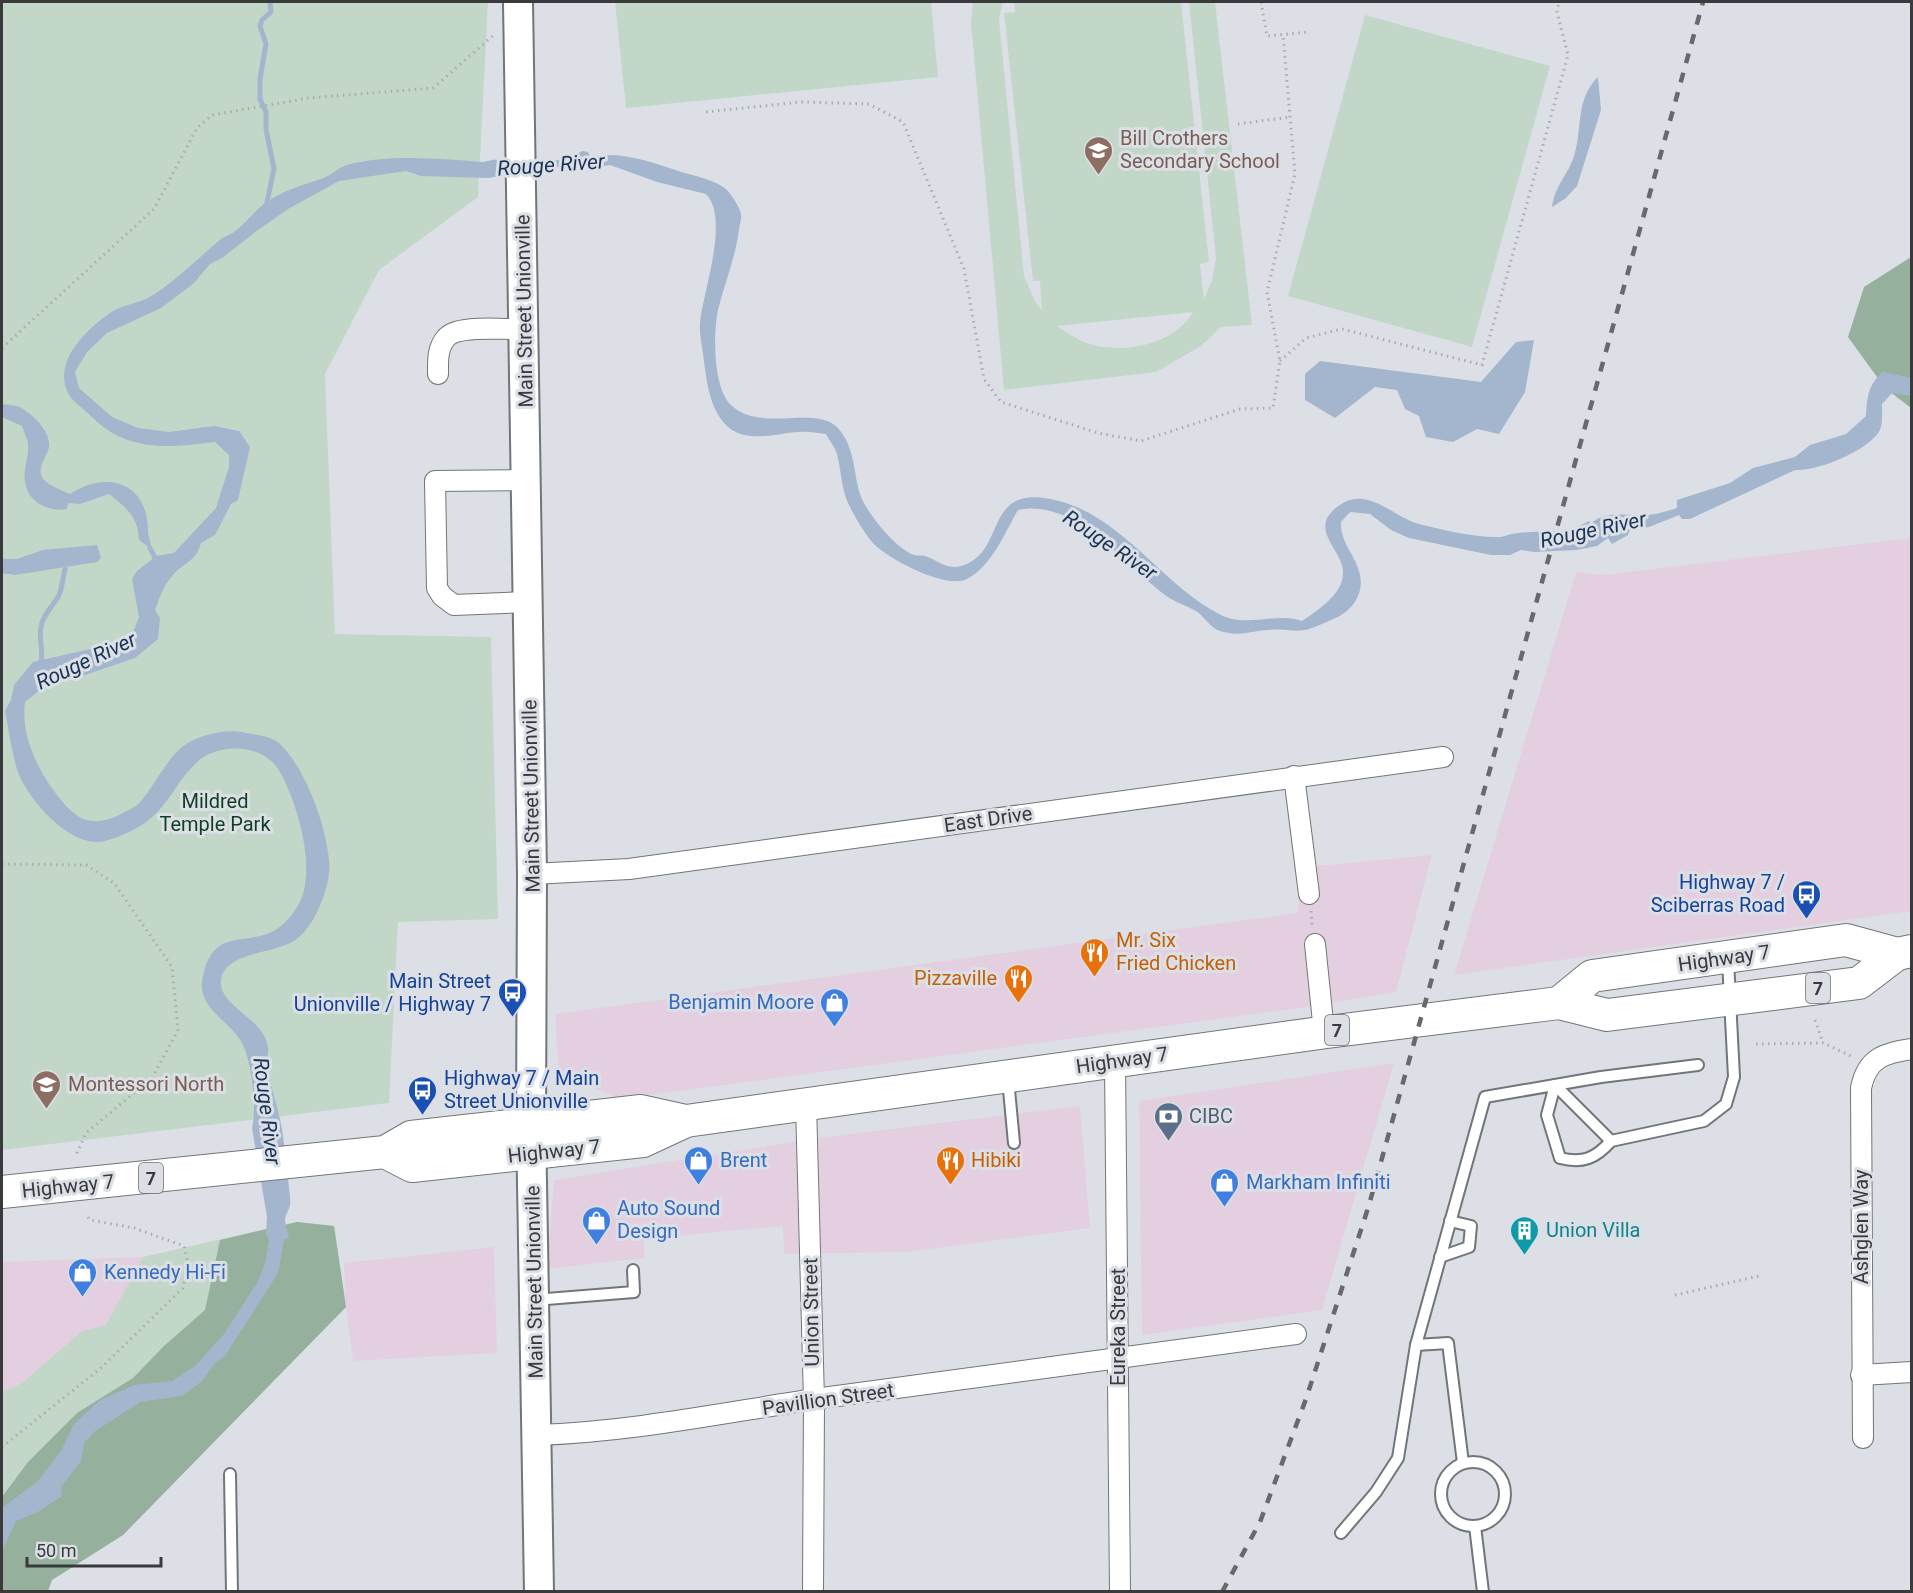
<svg xmlns="http://www.w3.org/2000/svg" width="1913" height="1593" viewBox="0 0 1913 1593" font-family="Roboto,sans-serif">
<style>
.commercial{fill:#e3cfdf}
.green{fill:#c2d7c8;fill-rule:evenodd}
.forest{fill:#95b19d}
.water{fill:#a4b5ce}
.lines{fill:none;stroke-linecap:round;stroke-linejoin:round}
.stream{stroke:#a4b5ce;stroke-width:5}
.service-casing{stroke:#71767a;stroke-width:14}
.minor-casing{stroke:#71767a;stroke-width:22}
.secondary-casing{stroke:#71767a;stroke-width:32}
.primary-casing{stroke:#71767a;stroke-width:34}
.path{stroke:#a8abb0;stroke-width:3;stroke-dasharray:1.5 4.5;stroke-linecap:butt}
.service{stroke:#fff;stroke-width:10}
.minor{stroke:#fff;stroke-width:20}
.secondary{stroke:#fff;stroke-width:28}
.primary{stroke:#fff;stroke-width:32}
.rail{stroke:#67696c;stroke-width:4.5;stroke-dasharray:10 10;stroke-linecap:butt}
.labels{text-anchor:middle;dominant-baseline:central;stroke-width:6;stroke-linejoin:round;paint-order:stroke}
.shield{fill:#dce0e6;stroke:#696c6f;stroke-width:1.5}
.shield-label{font-size:18px;font-weight:bold;fill:#383a3c}
.education-label{font-size:20px;fill:#785e54;stroke:#dce0e6;text-anchor:start}
.street-label{font-size:20px;fill:#383a3c;stroke:#dce0e6}
.park-label{font-size:20px;fill:#0e3f23;stroke:#dce0e6}
.transit-label{font-size:20px;fill:#164399;stroke:#dce0e6;text-anchor:end}
.food-label{font-size:20px;fill:#c56008;stroke:#dce0e6;text-anchor:start}
.shop-label{font-size:20px;fill:#366cbe;stroke:#dce0e6;text-anchor:start}
.service-label{font-size:20px;fill:#4e5e75;stroke:#dce0e6;text-anchor:start}
.culture-label{font-size:20px;fill:#0d838f;stroke:#dce0e6;text-anchor:start}
.water-label{font-size:21px;font-style:italic;fill:#1b3357;stroke:#dce0e6}
</style>
<rect width="100%" height="100%" fill="#dce0e6"/>
<g class="commercial">
<path d="M1911,538V911L1454,975L1576,572L1604,575Z"/>
<path d="M1432,855L1396,992L1300,1008L620,1099L559,1073L555,1014L1297,913L1305,867Z"/>
<path d="M1394,1063L1322,1310L1142,1335L1139,1101Z"/>
<path d="M1080,1106L1090,1228L906,1252L784,1254L783,1226L644,1239L645,1258L547,1269L554,1180L818,1138Z"/>
<path d="M494,1247L497,1353L353,1361L346,1307L344,1263Z"/>
<path d="M143,1257L106,1325L82,1331L22,1383L2,1392V1262Z"/>
</g>
<g class="green">
<path d="M2,2H488L478,197L379,270L325,374L335,634L491,637L498,919L398,922L389,1103L2,1150Z"/>
<path d="M615,2H931L938,77L626,108Z"/>
<path d="M973,2H1003L999,19L1024,276L1036,303L1042,310L1040,281H1033L1004,13L1015,12L1014,2H1181L1209,262L1200,264L1204,299L1212,280L1216,258L1189,2H1215L1252,325L1221,327L1201,346L1156,372L1004,390L971,23ZM1193,312C1173,347 1116,356 1082,341C1073,337 1065,331 1057,326Z"/>
<path d="M1365,15L1550,66L1472,347L1288,296Z"/>
<path d="M297,1222L334,1226L346,1307L123,1535L52,1580L48,1591L2,1592V1392L22,1383L82,1331L106,1325L143,1257Z"/>
</g>
<g class="forest">
<path d="M1911,257V408L1885,388L1848,337L1864,287Z"/>
<path d="M297,1222L334,1226L346,1307L123,1535L52,1580L48,1591H2V1497L28,1462L77,1413L133,1378L164,1346L205,1310L220,1240Z"/>
</g>
<g class="water">
<path d="M1598,77L1601,110L1577,186L1566,198L1552,207C1555,185 1568,175 1574,156C1583,126 1575,100 1598,77Z"/>
<path d="M582,151L588,152L590,156C623,152 649,161 681,172C695,176 716,180 727,190C731,194 740,208 741,214C742,218 739,226 739,230C735,259 725,282 718,310C713,334 713,388 731,405C760,433 814,405 837,427C855,446 853,471 860,494C865,511 896,549 914,555C917,556 921,555 925,556C938,560 946,570 961,566C1009,553 980,480 1059,501C1124,518 1163,586 1221,615C1246,628 1277,612 1302,621C1318,610 1342,595 1343,574C1345,549 1302,528 1343,503C1370,488 1395,518 1419,524C1443,530 1472,537 1496,537C1503,538 1511,533 1518,533C1544,530 1565,535 1589,521L1591,524C1605,509 1630,517 1648,515C1658,514 1667,511 1677,508V500L1730,483L1753,468L1795,457L1810,445L1846,434L1866,416C1867,398 1868,384 1883,372L1911,378V396L1892,393L1882,404C1882,412 1883,425 1879,432C1865,452 1818,471 1795,470L1690,519H1682L1679,515L1649,527L1630,530L1628,535L1612,544L1608,538L1597,546L1576,550L1534,552L1521,550L1510,555H1491L1409,538L1391,530L1370,514L1350,512L1341,522C1339,546 1366,564 1360,590C1354,612 1337,618 1317,626C1297,635 1289,628 1269,630C1249,631 1240,637 1220,631C1210,628 1204,616 1196,611C1188,606 1179,604 1171,599C1128,570 1076,497 1018,510C1004,534 992,566 967,579C946,590 886,558 872,542C865,533 857,521 852,511C841,492 842,474 837,454C835,447 829,440 826,434C817,433 807,431 798,432C781,433 762,439 744,435C710,426 707,383 703,354C702,344 699,333 700,323C703,291 730,219 706,194L657,182L610,165L597,167L578,164L488,178L421,176L406,171L339,181L288,209L258,230L222,258L210,264L193,284L161,308L107,333L87,352L75,372L79,388L112,417L138,428L169,432L214,426L239,431L250,447L238,500L231,504L215,535L201,543C195,563 185,561 173,575C163,586 160,597 155,610L160,618L158,639L135,658L82,676L61,678L47,684L25,702C21,732 34,762 51,787C71,814 86,832 121,814C128,810 137,807 141,801C154,786 167,759 182,747C198,735 227,728 246,733C258,735 273,736 282,746C306,771 326,825 329,860C332,884 316,923 298,938C278,955 225,950 221,980C218,1007 266,1018 268,1049C269,1053 266,1058 267,1063C269,1084 277,1103 281,1124C285,1144 286,1165 289,1186C289,1192 291,1199 290,1205C289,1210 286,1214 285,1219C285,1225 288,1232 289,1238L284,1240L278,1273L225,1356L216,1362L202,1381L182,1396L140,1402L94,1432L84,1443L81,1461L61,1487L62,1496L38,1512L16,1521L2,1551V1508L37,1482L61,1451L74,1424L100,1400L134,1385L172,1381L195,1366L224,1334L257,1283L265,1264L269,1240L266,1234L267,1217L252,1128C257,1108 252,1066 244,1047C234,1022 194,1009 203,976C212,935 233,943 264,935C285,929 302,906 305,885C310,853 299,813 286,784C282,775 278,767 271,761C252,743 214,745 196,763C173,785 168,811 135,829C126,834 107,842 97,842C65,842 26,797 17,769C11,750 9,730 5,711L11,700L14,685L33,662L130,640L139,617L132,579L137,571L156,556L174,553L216,508L229,467V455L215,442C170,448 126,452 92,417C85,410 70,400 67,391C54,360 87,329 110,313C121,305 136,304 148,298C169,287 203,254 222,238C243,231 251,212 268,201C283,191 302,185 318,180C330,177 338,167 350,164C394,154 439,159 483,162C514,153 554,171 582,151Z"/>
<path d="M1534,340L1525,392L1499,434L1477,429L1453,442L1426,437L1419,416L1405,409L1397,390L1375,387L1335,418L1305,400V374L1320,361L1481,382L1516,342Z"/>
<path d="M2,404C7,405 15,405 20,407C32,414 51,431 49,447C47,457 37,466 42,477C46,485 62,490 70,494C107,470 147,482 148,530C148,537 152,542 150,548L139,540C138,517 127,508 109,494L80,504L68,503L67,509C49,512 28,503 25,482C23,470 29,456 28,444C27,438 24,432 22,426L2,417Z"/>
<path d="M97,545L101,558L97,562L15,575L2,573V559H17L43,550Z"/>
</g>
<g class="lines">
<g class="stream">
<path d="M266,207L274,169L266,129V112L260,99V79L266,44L260,26L262,20L271,12L270,2"/>
<path d="M150,548L157,562"/>
<path d="M40,665C45,655 38,639 41,627C43,613 55,605 60,593C62,586 63,577 65,569"/>
</g>
<defs>
<g id="service">
<path d="M1008,1079L1014,1143"/>
<path d="M1555,1085L1611,1141L1704,1121L1726,1104L1734,1077L1728,960"/>
<path d="M1555,1085L1547,1115L1560,1158C1583,1164 1596,1158 1611,1141"/>
<path d="M1440,1257L1469,1247L1471,1226L1450,1221"/>
<path d="M534,1300L634,1292L633,1270"/>
<path d="M1416,1345L1448,1343L1463,1463"/>
<circle cx="1473" cy="1494" r="32"/>
<path d="M230,1474L232,1592"/>
<path d="M1475,1526L1483,1592"/>
<path d="M1341,1533L1376,1492L1398,1458L1416,1345L1485,1097L1601,1077L1698,1065"/>
</g>
<g id="minor">
<path d="M438,374C438,362 437,348 446,338C457,324 506,330 524,329"/>
<path d="M526,480L435,481L437,588L442,596L454,605L529,602"/>
<path d="M1294,776L1309,894"/>
<path d="M532,874L629,869L1443,757"/>
<path d="M1315,944L1324,1032"/>
<path d="M1115,1062L1120,1592"/>
<path d="M806,1104L814,1400L813,1592"/>
<path d="M1861,1375L1912,1372"/>
<path d="M536,1435C630,1432 722,1413 815,1399C975,1376 1136,1357 1296,1334"/>
<path d="M1863,1438L1861,1088C1867,1058 1884,1053 1912,1049"/>
</g>
<path id="secondary" d="M518,2L532,874L531,1124L539,1592"/>
<g id="primary">
<path d="M1559,1003L1592,976L1846,940L1897,954L1912,951"/>
<path d="M385,1152L412,1166L643,1141L686,1121L1327,1032L1559,1003L1607,1015L1859,983L1897,954"/>
<path d="M2,1192L385,1152L411,1137L641,1111L686,1121"/>
</g>
</defs>
<use href="#service" class="service-casing"/>
<use href="#minor" class="minor-casing"/>
<use href="#secondary" class="secondary-casing"/>
<use href="#primary" class="primary-casing"/>
<g class="path">
<path d="M1261,2L1267,36L1309,32"/>
<path d="M706,112L801,102L869,104L903,122L964,269L984,379L1001,402L1098,433L1141,441L1240,409L1273,408L1280,361L1267,292L1295,174L1283,35"/>
<path d="M1238,124L1290,117"/>
<path d="M2,348L154,209L197,128L212,115L309,98L433,88L495,34"/>
<path d="M1280,361L1306,338L1342,329L1482,365L1568,55L1557,12L1559,2"/>
<path d="M2,864L86,865L114,883L172,967L178,1030L152,1078L86,1133L76,1155"/>
<path d="M1311,911L1312,925"/>
<path d="M1815,1020L1823,1043"/>
<path d="M1756,1044L1823,1043L1853,1057"/>
<path d="M1675,1295L1759,1276"/>
<path d="M2,1447L101,1368L183,1288L188,1263L184,1246L134,1228L90,1220L87,1216"/>
</g>
<use href="#service" class="service"/>
<use href="#minor" class="minor"/>
<use href="#secondary" class="secondary"/>
<use href="#primary" class="primary"/>
<path class="rail" d="M1222,1592L1260,1522L1306,1399L1369,1205L1703,2"/>
</g>
<defs>
<symbol id="school-pin" viewBox="-11 -11 22 30"><path d="M0 17L-7.5 6A9.5 9.5 0 1 1 7.5 6Z" fill="#8d6e63" stroke="#dce0e6"/><path d="M0-5L7-2L0 1L-7-2ZM-4 1L0 2.5L4 1V4Q0 6-4 4Z" fill="#fff"/></symbol>
<symbol id="bus-pin" viewBox="-11 -11 22 30"><path d="M0 17L-7.5 6A9.5 9.5 0 1 1 7.5 6Z" fill="#1a4fb4" stroke="#dce0e6"/><path d="M-5-6H5V4H4V6H2V4H-2V6H-4V4H-5ZM-3.5-4V0h7V-4ZM-3.5 1.2v1.5H-2V1.2ZM2 1.2v1.5H3.5V1.2Z" fill="#fff"/></symbol>
<symbol id="restaurant-pin" viewBox="-11 -11 22 30"><path d="M0 17L-7.5 6A9.5 9.5 0 1 1 7.5 6Z" fill="#e8710a" stroke="#dce0e6"/><path d="M-5-6h1v4h1v-4h1v4h1v-4h1v5L-1.5 .5V6h-2V.5L-5-1ZM5-6V6H3V1.5H1.5Q1.5-4 5-6Z" fill="#fff"/></symbol>
<symbol id="shop-pin" viewBox="-11 -11 22 30"><path d="M0 17L-7.5 6A9.5 9.5 0 1 1 7.5 6Z" fill="#3f7fe0" stroke="#dce0e6"/><path d="M-5-2.5h2.3a2.7 3.5 0 0 1 5.4 0H5L5.5 6h-11ZM-1.5-2.5h3a1.5 2.3 0 0 0-3 0Z" fill="#fff"/></symbol>
<symbol id="bank-pin" viewBox="-11 -11 22 30"><path d="M0 17L-7.5 6A9.5 9.5 0 1 1 7.5 6Z" fill="#5c6f8a" stroke="#dce0e6"/><path d="M-6-4H6V4H-6ZM0-2.3a2.3 2.3 0 1 0 0 4.6a2.3 2.3 0 1 0 0-4.6Z" fill="#fff"/></symbol>
<symbol id="building-pin" viewBox="-11 -11 22 30"><path d="M0 17L-7.5 6A9.5 9.5 0 1 1 7.5 6Z" fill="#0f9aa8" stroke="#dce0e6"/><path d="M-4-6H4V6H1V3H-1V6H-4ZM-2.5-4.3h1.7v1.8h-1.7ZM.8-4.3h1.7v1.8H.8ZM-2.5-1h1.7V.8h-1.7ZM.8-1h1.7V.8H.8Z" fill="#fff"/></symbol>
</defs>
<g fill-rule="evenodd">
<use href="#school-pin" x="1082" y="134" width="33" height="45"/>
<use href="#bus-pin" x="1790" y="878" width="33" height="45"/>
<use href="#restaurant-pin" x="1078" y="936" width="33" height="45"/>
<use href="#restaurant-pin" x="1002" y="962" width="33" height="45"/>
<use href="#bus-pin" x="496" y="976" width="33" height="45"/>
<use href="#shop-pin" x="818" y="986" width="33" height="45"/>
<use href="#school-pin" x="30" y="1068" width="33" height="45"/>
<use href="#bus-pin" x="406" y="1074" width="33" height="45"/>
<use href="#bank-pin" x="1152" y="1100" width="33" height="45"/>
<use href="#shop-pin" x="682" y="1144" width="33" height="45"/>
<use href="#restaurant-pin" x="934" y="1144" width="33" height="45"/>
<use href="#shop-pin" x="1208" y="1166" width="33" height="45"/>
<use href="#shop-pin" x="580" y="1204" width="33" height="45"/>
<use href="#building-pin" x="1508" y="1214" width="33" height="45"/>
<use href="#shop-pin" x="66" y="1256" width="33" height="45"/>
</g>
<g class="labels">
<g class="shield">
<rect x="1806" y="973" width="24" height="30" rx="4.5"/>
<rect x="1325" y="1015" width="24" height="30" rx="4.5"/>
<rect x="139" y="1163" width="24" height="30" rx="4.5"/>
</g>
<g class="shield-label">
<text x="1818" y="988">7</text>
<text x="1337" y="1030">7</text>
<text x="151" y="1178">7</text>
</g>
<g class="education-label">
<text x="1120" y="138">Bill Crothers<tspan x="1120" dy="23">Secondary School</tspan></text>
<text x="68" y="1084">Montessori North</text>
</g>
<g class="street-label">
<text transform="translate(524 311) rotate(-91)">Main Street Unionville</text>
<text transform="translate(531 796) rotate(-91)">Main Street Unionville</text>
<text transform="translate(988 819) rotate(-8)">East Drive</text>
<text transform="translate(1724 958) rotate(-8)">Highway 7</text>
<text transform="translate(1122 1060) rotate(-8)">Highway 7</text>
<text transform="translate(554 1151) rotate(-6)">Highway 7</text>
<text transform="translate(68 1186) rotate(-6)">Highway 7</text>
<text transform="translate(1861 1227) rotate(-90)">Ashglen Way</text>
<text transform="translate(534 1282) rotate(-91)">Main Street Unionville</text>
<text transform="translate(811 1312) rotate(-91)">Union Street</text>
<text transform="translate(1118 1327) rotate(-90)">Eureka Street</text>
<text transform="translate(828 1399) rotate(-8)">Pavillion Street</text>
</g>
<g class="park-label">
<text x="215" y="801">Mildred<tspan x="215" dy="23">Temple Park</tspan></text>
</g>
<g class="transit-label">
<text x="1785" y="882">Highway 7 /<tspan x="1785" dy="23">Sciberras Road</tspan></text>
<text x="491" y="981">Main Street<tspan x="491" dy="23">Unionville / Highway 7</tspan></text>
<text x="444" y="1078" text-anchor="start">Highway 7 / Main<tspan x="444" dy="23">Street Unionville</tspan></text>
</g>
<g class="food-label">
<text x="1116" y="940">Mr. Six<tspan x="1116" dy="23">Fried Chicken</tspan></text>
<text x="997" y="978" text-anchor="end">Pizzaville</text>
<text x="971" y="1160">Hibiki</text>
</g>
<g class="shop-label">
<text x="814" y="1002" text-anchor="end">Benjamin Moore</text>
<text x="720" y="1160">Brent</text>
<text x="1246" y="1182">Markham Infiniti</text>
<text x="617" y="1208">Auto Sound<tspan x="617" dy="23">Design</tspan></text>
<text x="104" y="1272">Kennedy Hi-Fi</text>
</g>
<g class="service-label">
<text x="1189" y="1116">CIBC</text>
</g>
<g class="culture-label">
<text x="1546" y="1230">Union Villa</text>
</g>
<g class="water-label">
<text transform="translate(551 165) rotate(-4)">Rouge River</text>
<text transform="translate(1593 530) rotate(-12)">Rouge River</text>
<text transform="translate(1110 545) rotate(34)">Rouge River</text>
<text transform="translate(86 661) rotate(-25)">Rouge River</text>
<text transform="translate(267 1111) rotate(83)">Rouge River</text>
</g>
</g>
<rect width="1913" height="1593" fill="none" stroke="#383a3c" stroke-width="6"/>
<path d="M27 1557v9h134v-9" fill="none" stroke="#383a3c" stroke-width="3"/>
<text x="36" y="1557" font-size="18" fill="#383a3c" stroke="#dce0e6" stroke-width="4.5" paint-order="stroke">50 m</text>
</svg>
